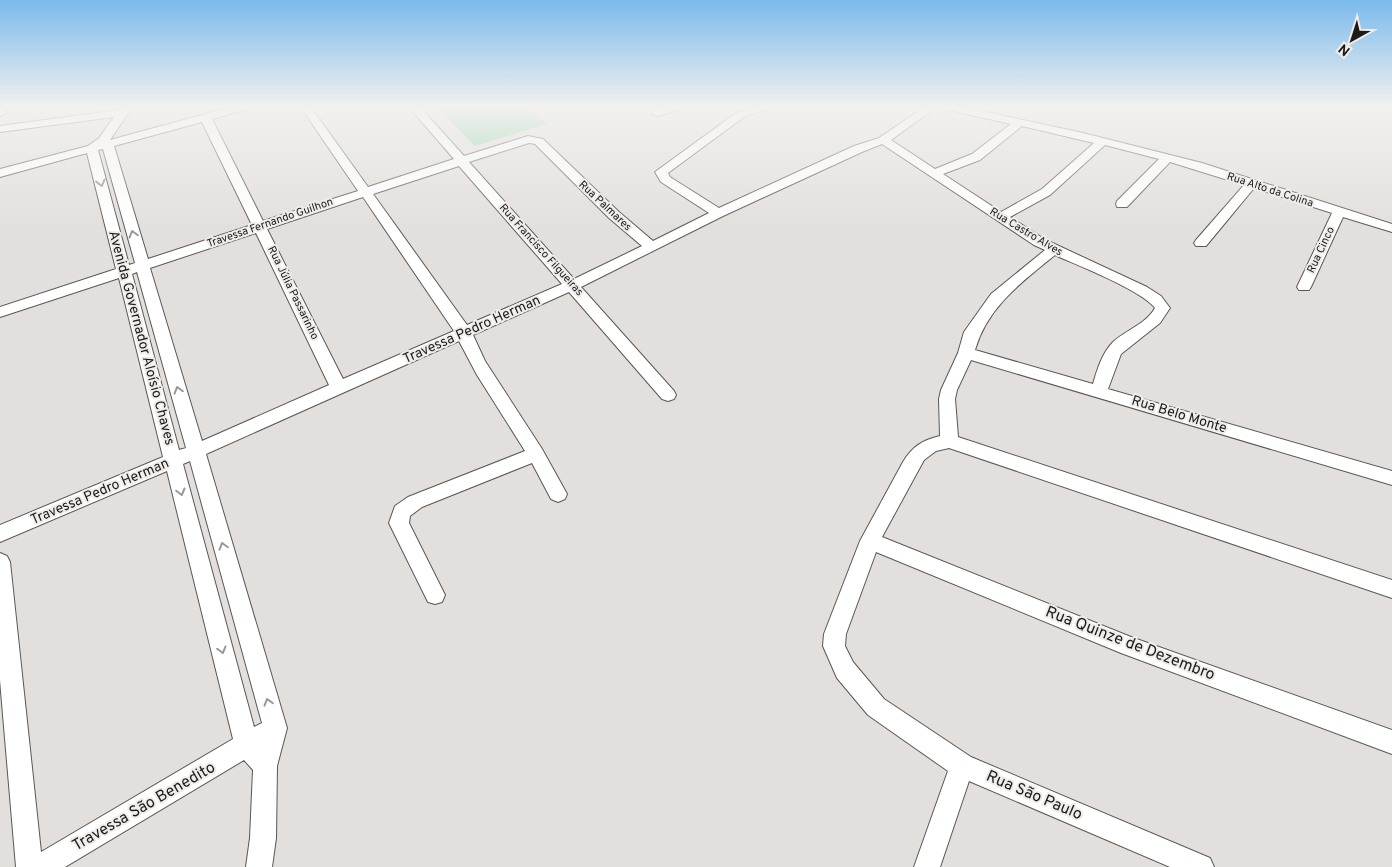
<svg xmlns="http://www.w3.org/2000/svg" width="1392" height="867" viewBox="0 0 1392 867" font-family="Overpass,sans-serif">
<style>
.green{fill:#8fd1a9}
.lines{fill:none;stroke-linecap:round;stroke-linejoin:round}
.street-casing{stroke:#5a5755;stroke-width:2}
.street{fill:#fff;fill-rule:evenodd}
.oneway{stroke:#999898}
.labels{text-anchor:middle;dominant-baseline:central;stroke-width:4;stroke-linejoin:round;paint-order:stroke}
.far-street-label{font-size:11px;fill:#1c1b1a;stroke:#f0ece9}
.street-label{font-size:14px;fill:#1c1b1a;stroke:#f0ece9}
.near-street-label{font-size:16px;fill:#1c1b1a;stroke:#f0ece9}
</style>
<rect width="100%" height="100%" fill="#e3dfdc"/>
<path class="green" d="M435,106H525L547,124L475,146Z"/>
<g class="lines">
<defs>
<g id="street">
<path d="M0,106H10L4,115L0,116Z"/>
<path d="M123,106H133L110,140L235,106H252L251,108L212,119L263,221L358,191L300,106H310L368,187L454,159L408,106H419L464,156L528,136L543,139L619,212L653,241L709,213L661,182L655,172L736,113L755,106H770L769,108L744,117L668,173L670,177L719,208L854,146L879,138L926,106H938L891,140L935,169L972,154L1011,124L944,109L939,106H958L1083,133L1202,163L1392,224V232L1343,217L1311,287L1309,290H1299L1297,287L1332,213L1254,188L1206,246H1196L1194,243L1196,240L1244,185L1170,162L1127,207H1117L1116,204L1117,201L1159,159L1105,145L1050,195L1010,217L1044,239L1147,287L1161,296L1170,308L1160,323L1121,354L1108,389L1392,471V485L971,360L957,390L955,399L958,437L1392,580V598L949,448L936,451L924,460L882,537L1131,637L1392,730V754L1121,653L876,552L846,634L845,646L853,662L884,699L971,757L1210,858L1214,867H1170L969,781L940,867H914L948,771L868,715L837,678L823,646L824,634L860,541L903,462C912,447 922,440 940,436L939,399L941,390L958,353L964,332L991,294L1045,250L1034,245L882,144L862,152L723,216L581,287L674,391L676,395L674,399L668,401L662,399L569,292L473,335L485,361L542,449L567,494L565,499L558,502L551,499L532,463L422,507L410,516L409,523L445,595L442,602L435,604L428,602L389,523L395,506L408,497L525,451L477,375L459,341L206,454L287,728L277,766L276,838L272,867H246L250,838L253,770L244,760L65,867H16L0,680V553L7,556L10,562L41,852L233,739L167,471L0,542V525L163,457L119,278L0,317V307L116,269L87,153L0,177V169L88,146L99,138L114,117L0,132V126L119,110ZM202,122L252,225L148,259L114,146ZM1022,126L1094,143L1042,189L1001,212L943,174L980,160ZM529,143L535,144L609,218L642,246L574,279L469,162ZM103,149L135,263L129,265L98,150ZM459,166L562,284L467,325L373,194ZM363,197L454,331L343,379L267,229ZM256,233L329,385L202,441L150,268ZM1055,255C1079,266 1141,290 1155,308C1146,324 1126,330 1113,342C1102,353 1097,370 1093,384L975,350C987,307 1022,282 1055,255ZM137,272L186,448L179,450L132,274ZM190,461L262,723L254,727L183,464Z"/>
<path d="M670,106H686L685,108L657,116L651,113L653,111Z"/>
</g>
</defs>
<use href="#street" class="street-casing"/>
<use href="#street" class="street"/>
</g>
<defs><path id="oneway-chevron" d="M-2-3.5L2.5 0L-2 3.5" fill="none" stroke-width="1.6" stroke-linecap="round" stroke-linejoin="round" transform="scale(1.25)"/></defs>
<g class="oneway">
<use href="#oneway-chevron" transform="translate(101 183) rotate(76)"/>
<use href="#oneway-chevron" transform="translate(133 234) rotate(-106)"/>
<use href="#oneway-chevron" transform="translate(178 390) rotate(-106)"/>
<use href="#oneway-chevron" transform="translate(181 492) rotate(75)"/>
<use href="#oneway-chevron" transform="translate(223 546) rotate(-106)"/>
<use href="#oneway-chevron" transform="translate(222 650) rotate(75)"/>
<use href="#oneway-chevron" transform="translate(268 702) rotate(-106)"/>
</g>
<linearGradient id="sky" x2="0" y2="1"><stop stop-color="#7bbaec"/><stop offset="0.47" stop-color="#f2f1ef"/><stop offset="1" stop-color="#f2f1ef" stop-opacity="0"/></linearGradient>
<rect width="1392" height="227" fill="url(#sky)"/>
<g class="labels">
<g class="far-street-label">
<text transform="translate(1270 190) rotate(18)">Rua Alto da Colina</text>
<text transform="translate(605 206) rotate(43)">Rua Palmares</text>
<text transform="translate(270 223) rotate(-19)">Travessa Fernando Guilhon</text>
<text transform="translate(1026 232) rotate(31)">Rua Castro Alves</text>
<text transform="translate(541 250) rotate(48)">Rua Francisco Filgueiras</text>
<text transform="translate(1321 250) rotate(-65)">Rua Cinco</text>
<text transform="translate(293 293) rotate(64)">Rua Júlia Passarinho</text>
</g>
<g class="street-label">
<text transform="translate(472 330) rotate(-24)">Travessa Pedro Herman</text>
<text transform="translate(141 338) rotate(75)">Avenida Governador Aloísio Chaves</text>
<text transform="translate(1179 415) rotate(17)">Rua Belo Monte</text>
<text transform="translate(100 492) rotate(-23)">Travessa Pedro Herman</text>
</g>
<g class="near-street-label">
<text transform="translate(1130 644) rotate(21)">Rua Quinze de Dezembro</text>
<text transform="translate(1034 796) rotate(23)">Rua São Paulo</text>
<text transform="translate(144 807) rotate(-30)">Travessa São Benedito</text>
</g>
</g>
<g transform="translate(1352 40) rotate(219)" stroke="#f0ece9" stroke-width="4" paint-order="stroke">
<path d="M0-4L9 19L0 12L-9 19Z" fill="#1c1b1a"/>
<text y="-8" font-size="14" font-weight="bold" text-anchor="middle" fill="#1c1b1a">N</text>
</g>
</svg>
